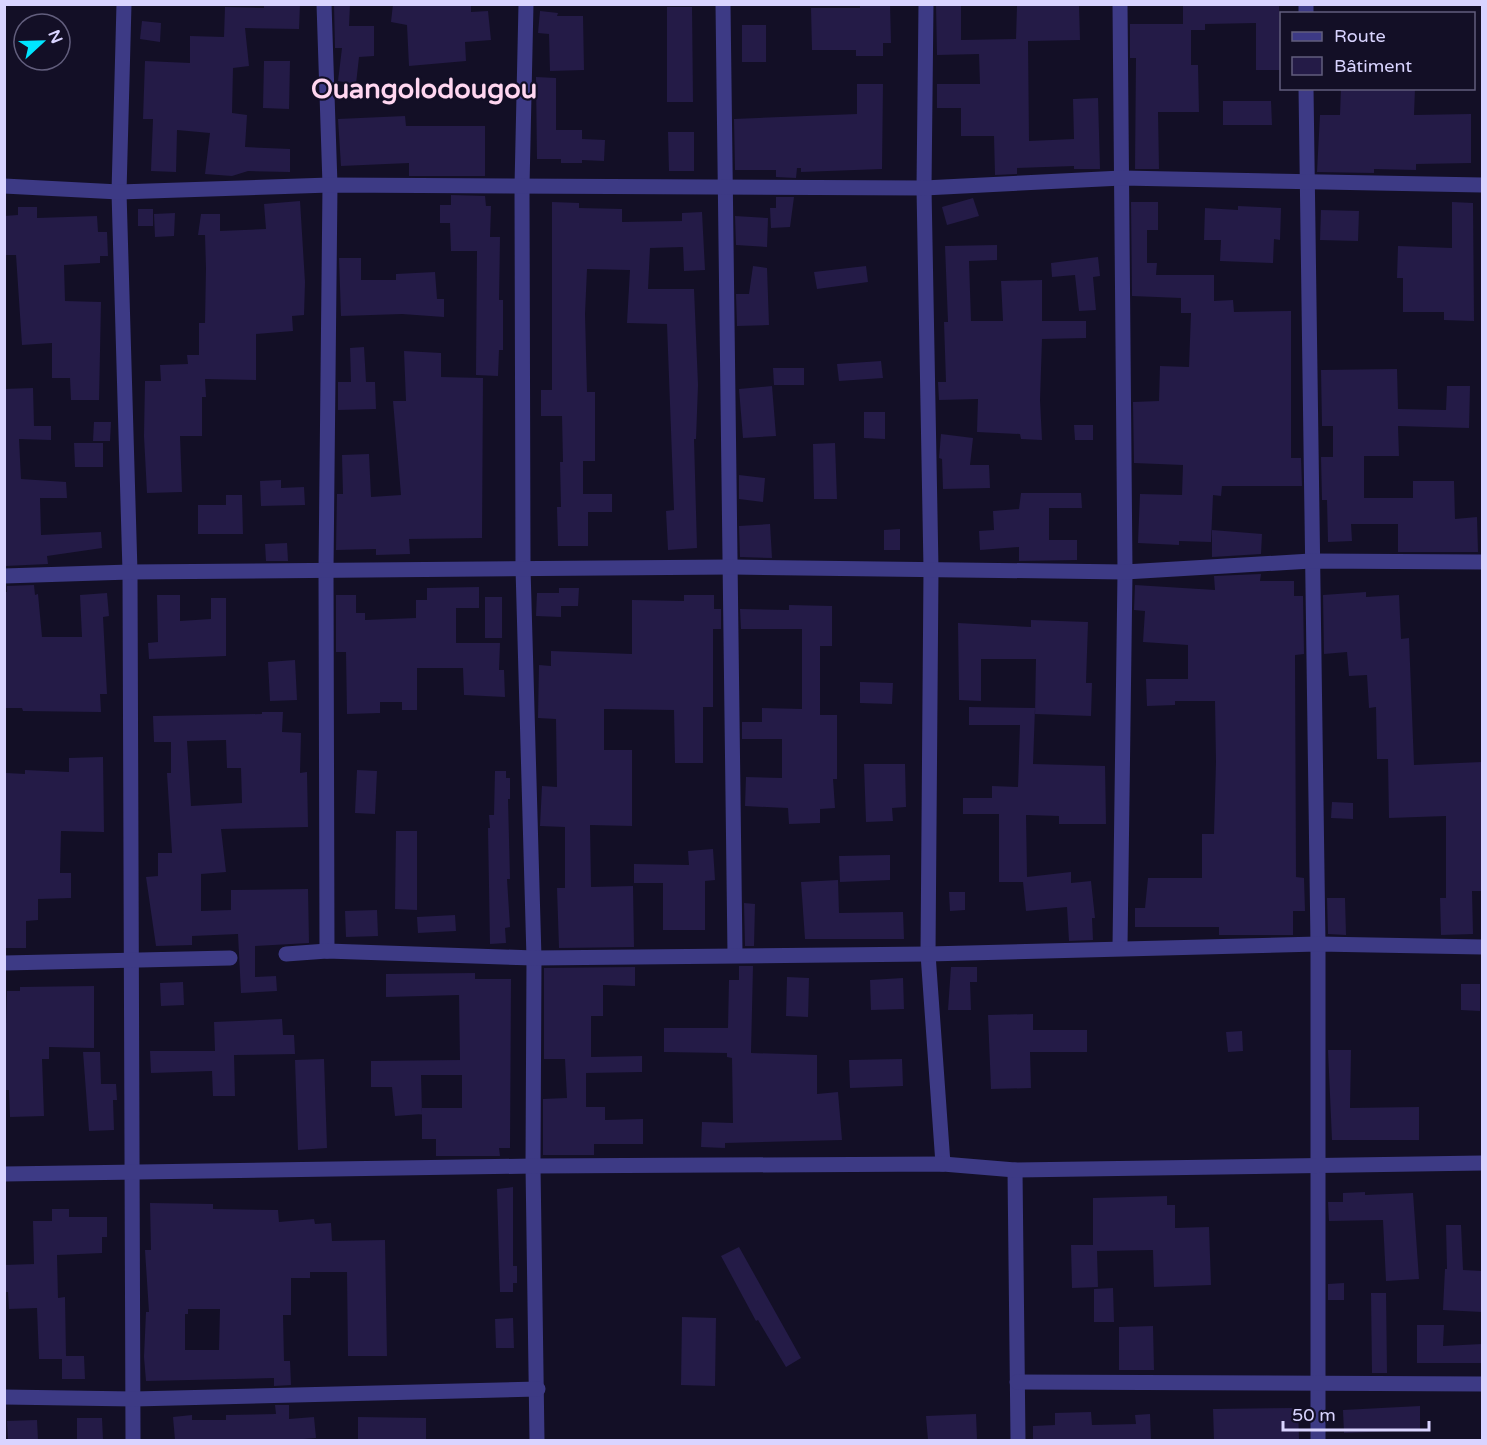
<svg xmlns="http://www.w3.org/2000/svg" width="1487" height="1445" viewBox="0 0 1487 1445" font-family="'Varela Round',sans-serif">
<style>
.building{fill:#241b47;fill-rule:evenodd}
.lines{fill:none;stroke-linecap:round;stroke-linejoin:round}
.minor{stroke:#3d3a85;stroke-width:15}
.labels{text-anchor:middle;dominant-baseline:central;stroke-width:4.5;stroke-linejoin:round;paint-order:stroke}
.district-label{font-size:27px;font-weight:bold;fill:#ffd6f0;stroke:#130f26}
</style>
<rect width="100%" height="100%" fill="#130f26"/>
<g class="building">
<path d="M264,4H300L299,29L245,28L249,66L233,68L232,113L247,115L245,147L290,149V172L248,171L232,176L205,174L210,133L177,130L176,172L151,171L153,119H143L145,61L190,63V36L224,37L225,7L264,8Z"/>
<path d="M334,4H350L349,26H374V56L359,57L356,84L338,81L342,48H335Z"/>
<path d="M393,4H471V12L488,11L491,40L465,42L466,61L409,66L407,25L391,22Z"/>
<path d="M860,4H890L891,43H883V56H856V50H812L811,8H860Z"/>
<path d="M936,4H961V40L1016,39L1017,6H1079L1080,40L1028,41L1029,141L1074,139L1073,99L1098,98L1100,169H1074V166L1017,168V174L995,175L994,136H961V108H937V84H980L979,54L937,55Z"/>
<path d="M1183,4H1279L1281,70H1256V23L1205,24V30H1191V65H1198L1199,112H1158L1159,169H1135L1136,58H1130V24H1183Z"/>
<path d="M667,7H692L693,102H667Z"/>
<path d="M540,11L558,13L557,16H583L584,70L550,71L549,34L538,33Z"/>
<path d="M142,21L161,23L160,42L140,39Z"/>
<rect x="742" y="25" width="24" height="37"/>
<path d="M264,61H290L289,109L263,108Z"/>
<path d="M536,77L556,78V130H582V139L605,140L604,161L582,160V163H561V159H537Z"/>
<path d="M857,84H883L882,169L801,172V168H797L796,178L776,177V170H735L734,119L857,114Z"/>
<path d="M1341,88H1415L1414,115L1471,114V163L1416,164V170L1374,169V173L1317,172L1320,115H1340Z"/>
<path d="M1223,101H1271L1272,125H1223Z"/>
<path d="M405,116L406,126H485V176H409V163L341,166L338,119Z"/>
<path d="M668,132H694V171H669Z"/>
<path d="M451,195L485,196L486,206H491L490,237H500L499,300H503V350H499L498,376L476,375L477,251H451L450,223H440V205H451Z"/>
<path d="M776,197H794L790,227L771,228L770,208H776Z"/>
<path d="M973,198L979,216L947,225L942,207Z"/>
<path d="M300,201L305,282L304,315L292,316L293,331L256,334V380L205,379L206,397H202V436H180L182,492L147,493L144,436L145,381H161L160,365L188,364L187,355H199V323H205L206,268L205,235H198L201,214H220V231L266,229L264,204Z"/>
<path d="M552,202L579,203V208L622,209V222L682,221V213L702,212L705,270L684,271L683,247L650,248L648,289H694L698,385L696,439H694L697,548L668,550L666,511L674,510L667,324L627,323L630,270L587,269L585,314L587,392H595V461H583V494H612V512H588V546H558L557,507H561L560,462H563L562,416H541V390H552Z"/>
<path d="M1131,202H1158V230H1147V263H1157L1156,275H1214V301L1233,300L1234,312L1291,311V458H1301L1302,486H1222L1221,496L1213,495L1211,542L1179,541V545L1138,543L1140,494L1182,495L1183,465L1134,463L1133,402L1159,401L1160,366L1189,367L1191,313H1181V298L1132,296Z"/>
<path d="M1452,202L1473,203L1474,321L1444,320V312H1403V278H1397L1398,246L1452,248Z"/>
<path d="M1238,206L1281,208L1280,240L1274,239L1273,263L1220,261L1221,240H1204L1205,208L1238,210Z"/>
<path d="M18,207H37V218L97,216L98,232H107L108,256H100V263L64,265L65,301L101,302L99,400H71L70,378H52V343L22,345L16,255H4V216L18,215Z"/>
<rect x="138" y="209" width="15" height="17"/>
<path d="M1321,210L1359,211L1358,241L1320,240Z"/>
<path d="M175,213L174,236L155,237L154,214Z"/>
<path d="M735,216L768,218L767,247L736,245Z"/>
<path d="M997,245V260L969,261L971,321H1003L1001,281L1042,280V321H1086V338L1042,339L1040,400L1042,440L1021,439L1020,434L977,432L978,399L939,400L938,382H946L944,322H948L945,246Z"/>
<path d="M1098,257L1100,276L1093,277L1096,310L1079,311L1075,275L1052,277L1051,263Z"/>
<path d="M339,258H361V280H396V274L435,272L437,299H444V317L402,314L341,316Z"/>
<path d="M753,266L767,268L769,325L737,326L736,294H749Z"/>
<path d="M866,266L868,282L817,289L814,272Z"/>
<path d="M364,347L366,382H375L376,409L338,410V382H351L350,348Z"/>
<path d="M404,351L441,353V377L483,378L482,538L409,539L410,554L376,555V549L336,550L337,494H343L342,455L369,454L371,497L401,495L393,401H406Z"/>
<path d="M881,361L883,378L839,381L837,364Z"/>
<path d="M773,368H804V385H774Z"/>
<path d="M1397,369L1398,409L1446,410L1447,386H1470L1469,428L1398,426L1399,456H1364V498H1413V481H1454L1455,519L1477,517L1478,552H1398V524H1351L1352,541L1328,542L1327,500H1322L1321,457H1333V426H1322L1321,370Z"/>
<path d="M772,386L776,436L743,438L739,389Z"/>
<path d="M33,388L34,426H51V440L19,439L21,479L66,482L67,498H40L41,535L101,532L102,548L47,556L48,564L5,566L4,389Z"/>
<path d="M864,412H885V439L864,438Z"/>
<path d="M94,422H111L110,441H93Z"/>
<path d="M1074,425H1093V440H1075Z"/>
<path d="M941,434L973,438L970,465H989L990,488L943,489L942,459L939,458Z"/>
<path d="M74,443H103V467H75Z"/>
<path d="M835,443L837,499H814L813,444Z"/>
<path d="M739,475L765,478L763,502L739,499Z"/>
<path d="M281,480V488L304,487L305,505L261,506L260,481Z"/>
<path d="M1021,493H1081L1082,508H1049V540H1077V560L1019,561V547L980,550L979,531L994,530L993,511L1019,509Z"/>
<path d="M226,495H242L243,534H198V505H226Z"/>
<path d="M770,524L772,558L740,557L739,526Z"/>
<path d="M900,529V550H884V530Z"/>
<path d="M1212,530L1262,534L1261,554L1212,557Z"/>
<path d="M287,543L288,561H266L265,544Z"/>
<path d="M1261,574L1260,581H1294V596H1303L1304,654L1295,655L1296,877L1304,878L1305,911H1293V935H1219V927H1135V908H1145L1148,878H1202V834H1214L1216,762L1215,701H1175V705L1147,706L1146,679H1188V645L1143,642L1145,611L1134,610L1135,585L1215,590L1214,576Z"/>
<path d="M34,585L35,595L38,594L42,637H82L80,595L107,593L109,616L103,617L107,694H100L101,712L23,711L22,708H4V592H7V586Z"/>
<path d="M479,587V608H456V643H500L499,670H504L505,697L464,695L463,668H417V710H402V702H380V713L347,714L346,652H336V595H356V613H365V620L416,618V600H427V588Z"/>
<path d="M559,588H579L578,606H561V617L536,616L537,593H559Z"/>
<path d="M1366,592V597L1399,595L1401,639L1409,638L1414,765L1482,762L1481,891H1472L1473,934L1441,935L1440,898H1446V816L1389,818L1388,759H1377L1376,707L1369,708L1367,675L1349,676L1347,652L1324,654L1323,595Z"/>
<path d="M157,595H180V621L211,619V598H226V656L149,659L148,643L158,642Z"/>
<path d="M684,595H714V609H721V629H713V707H703V763H675L674,710L604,709V750H632V826L590,825L591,887L633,886L634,947L559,948L557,888H565V827L540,826L542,786L557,787L556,719L538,718L539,665L551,666V651L632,654V600L684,601Z"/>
<rect x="485" y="597" width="17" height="41"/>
<path d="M789,605L832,606V646H820V715H837V779H833L835,808L820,809V823L789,824L788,808L745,806L746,777L782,778V739H742V722H762V708L802,709V629H741L740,609L789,610Z"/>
<path d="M1031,620L1088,622L1086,683H1092L1091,716L1035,714L1036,659H981V701L959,700L958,623L1031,627Z"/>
<path d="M295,660L297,700L270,701L268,662Z"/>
<path d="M860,682L893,683L892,704L860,703Z"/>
<path d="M969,707L1035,708L1033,764L1105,766L1106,824H1059V816L1026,815L1027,877L1071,872V883L1091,881L1095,918H1092L1093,940L1069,941L1067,907L1026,911L1023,882H999V814H963V798H992V786L1018,787L1020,725H969Z"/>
<path d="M262,712H283L282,732L301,733L300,773L307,772L308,827L221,829L226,872L201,874V911L231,910V890L308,889L309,943L255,946V977L276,976L277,991L241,993L238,934L192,936V945L156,946L146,877L158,876V853H172L167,773H171V742H154L153,716L262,714ZM226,740L227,768H241L242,803L191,806L187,741Z"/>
<path d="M103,757L104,832L61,831L60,873H71V898L38,899V920L26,921V948H5L6,773L25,774V770L69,772V758Z"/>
<path d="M864,764H905L906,807L892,808L893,821L866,822Z"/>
<path d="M357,770L377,771L375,814L355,813Z"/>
<path d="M495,771H506V778H510V799H508L510,879H507L510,927L505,928L506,943L490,944L488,828H490L489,815H494Z"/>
<path d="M1332,802L1353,803V819L1331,818Z"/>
<path d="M396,831H417V910L395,909Z"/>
<path d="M713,849L715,880L705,881V930H663V883H634V864L689,865L688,851Z"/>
<path d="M890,855V880L840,882L839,856Z"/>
<path d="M838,880L839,913L903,912L904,939H805L801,882Z"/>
<path d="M949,892H965V910L950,911Z"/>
<path d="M1327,898H1345L1346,935L1328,934Z"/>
<path d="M744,903L755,904L754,946H745Z"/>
<path d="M377,910L378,936L346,937L345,911Z"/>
<path d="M455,915L456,931L418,933L417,917Z"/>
<path d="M739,966H753L751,1053L817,1055V1094L838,1092L842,1140L725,1143V1148L701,1147L702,1122L733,1123L732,1058L727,1057V1053L664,1052V1028H728L729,980H739Z"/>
<path d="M635,967V986L603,985V1016H591V1057L642,1056V1072L586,1073V1107H605V1120L643,1119V1144H594V1155H543V1099L567,1098L565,1059H544V968Z"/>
<path d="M951,967H977V982H970L971,1010H948Z"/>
<path d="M475,973V979H511L510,1148H499L500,1156H436V1139H422V1108H462V1075H421L422,1114L395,1116L392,1087H371V1061L460,1060L459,995L386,997V974Z"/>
<path d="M787,977L809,978L808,1017L786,1016Z"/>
<path d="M903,978L904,1009L871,1010L870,980Z"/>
<path d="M183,982L184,1005L161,1006L160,983Z"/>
<path d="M1461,984H1480V1011L1461,1010Z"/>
<path d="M94,986V1048L49,1047V1059H42L44,1116L10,1117L9,1090H4L7,991H20V987Z"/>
<path d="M1033,1014V1030H1087V1052H1030L1031,1088L991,1089L988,1015Z"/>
<path d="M282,1019L283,1035H294L295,1054L234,1055L235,1096H213L212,1071L151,1073L150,1051H215L214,1022Z"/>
<path d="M1242,1031L1243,1051L1228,1052L1226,1032Z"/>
<path d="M1328,1050H1351L1350,1108L1419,1107V1140H1332Z"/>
<path d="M83,1052H100L101,1084H116L117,1100H113L114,1130L89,1131Z"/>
<path d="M324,1059L327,1148L298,1150L295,1060Z"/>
<path d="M902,1059L903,1086L850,1088L849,1060Z"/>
<path d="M513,1187V1266H517V1283H513V1292H500L497,1189Z"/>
<path d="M1365,1192V1195L1413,1193L1419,1279L1386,1281L1383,1220L1329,1221L1328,1202H1343V1193Z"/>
<path d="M1167,1196V1205H1175V1228L1209,1227L1211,1285L1154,1287L1153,1250L1097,1251L1098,1287L1072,1288L1071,1245H1093V1198Z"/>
<path d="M150,1203L213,1204V1209L278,1210L279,1222L314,1219L315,1224L331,1223L332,1241L385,1240L387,1356H348L347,1272H310V1278H291V1315H283L284,1361H290L291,1385L274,1386V1378L146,1381L144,1357L146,1312H149L145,1250H151ZM188,1309H220L219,1350H185V1314H188Z"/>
<path d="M52,1209H69V1217H107V1237H102V1253L57,1255L58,1298L65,1297L66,1356H84L85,1379H62V1359H39L37,1308L9,1309L8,1292H5L4,1265L34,1264L33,1221H52Z"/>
<path d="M1446,1225H1461L1463,1270L1482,1271V1312L1443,1310L1445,1269H1447Z"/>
<path d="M739,1247L801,1358L786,1367L758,1320L756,1321L721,1256Z"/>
<path d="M1344,1283V1300H1328V1284Z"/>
<path d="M1113,1288L1114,1322H1094V1289Z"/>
<path d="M1371,1293H1386L1387,1373H1372Z"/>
<path d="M682,1317L716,1318L715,1386L681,1385Z"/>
<path d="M513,1318L514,1348H496L495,1319Z"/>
<path d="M1417,1325H1444L1443,1346L1482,1344V1363H1417Z"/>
<path d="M1153,1326L1154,1370H1119V1327Z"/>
<path d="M275,1405H289V1419L314,1417L316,1438L291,1440H175L173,1417L192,1415V1420H226V1415L276,1414Z"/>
<path d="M1420,1406V1430L1344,1433L1343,1410Z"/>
<path d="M1298,1408L1299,1440H1214L1213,1409Z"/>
<path d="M1091,1412L1092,1425L1136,1424L1135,1415L1150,1414L1151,1440H1033V1426L1055,1425V1413Z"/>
<path d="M976,1414L977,1440H928L926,1416Z"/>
<path d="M358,1417L426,1418V1440H358Z"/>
<path d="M77,1418H102L103,1440H77Z"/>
<path d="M37,1420L38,1440H8L7,1421Z"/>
</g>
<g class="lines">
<g class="minor">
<path d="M124,4L119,192L130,572L133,1440"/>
<path d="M324,4L330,185L326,570L327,951"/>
<path d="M526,4L522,186L523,568L534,958L533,1166L537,1440"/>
<path d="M723,4L735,954"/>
<path d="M926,4L924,188L931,569L928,954L943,1164"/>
<path d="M1120,4L1125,572L1120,947"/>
<path d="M1306,14V4"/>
<path d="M1306,88L1318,944V1440"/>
<path d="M4,186L119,192L330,185L924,188L1122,178L1482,185"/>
<path d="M4,576L130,572L732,567L1125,572L1311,561L1482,562"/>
<path d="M286,954L327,951L534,958L928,954L1318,944L1482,947"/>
<path d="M4,963L230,958"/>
<path d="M1015,1170L1018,1440"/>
<path d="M4,1174L533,1166L943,1164L1015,1170L1482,1163"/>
<path d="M1017,1382L1482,1384"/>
<path d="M4,1397L134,1399L538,1389"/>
</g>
</g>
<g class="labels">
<g class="district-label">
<text x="424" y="89">Ouangolodougou</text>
</g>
</g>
<rect width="1487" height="1445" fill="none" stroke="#d9d4ff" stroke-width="12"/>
<rect x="1280" y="12" width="195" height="78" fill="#130f26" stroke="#625e7d" stroke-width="1.5"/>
<rect x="1292" y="32" width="30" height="9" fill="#3d3a85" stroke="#625e7d" stroke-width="1.5"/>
<text x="1334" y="42" font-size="18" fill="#d9d4ff">Route</text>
<rect x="1292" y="57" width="30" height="18" fill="#241b47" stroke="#625e7d" stroke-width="1.5"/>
<text x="1334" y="72" font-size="18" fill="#d9d4ff">Bâtiment</text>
<g transform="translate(42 42) rotate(68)"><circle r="28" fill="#130f26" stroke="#625e7d" stroke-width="1.5"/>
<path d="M0-4.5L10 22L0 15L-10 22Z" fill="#00e5ff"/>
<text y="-9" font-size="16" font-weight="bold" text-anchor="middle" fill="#d9d4ff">N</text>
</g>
<path d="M1283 1421v9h146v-9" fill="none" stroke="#d9d4ff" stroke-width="3"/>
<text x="1292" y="1421" font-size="18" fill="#d9d4ff" stroke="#130f26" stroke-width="4.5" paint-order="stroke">50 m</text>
</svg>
